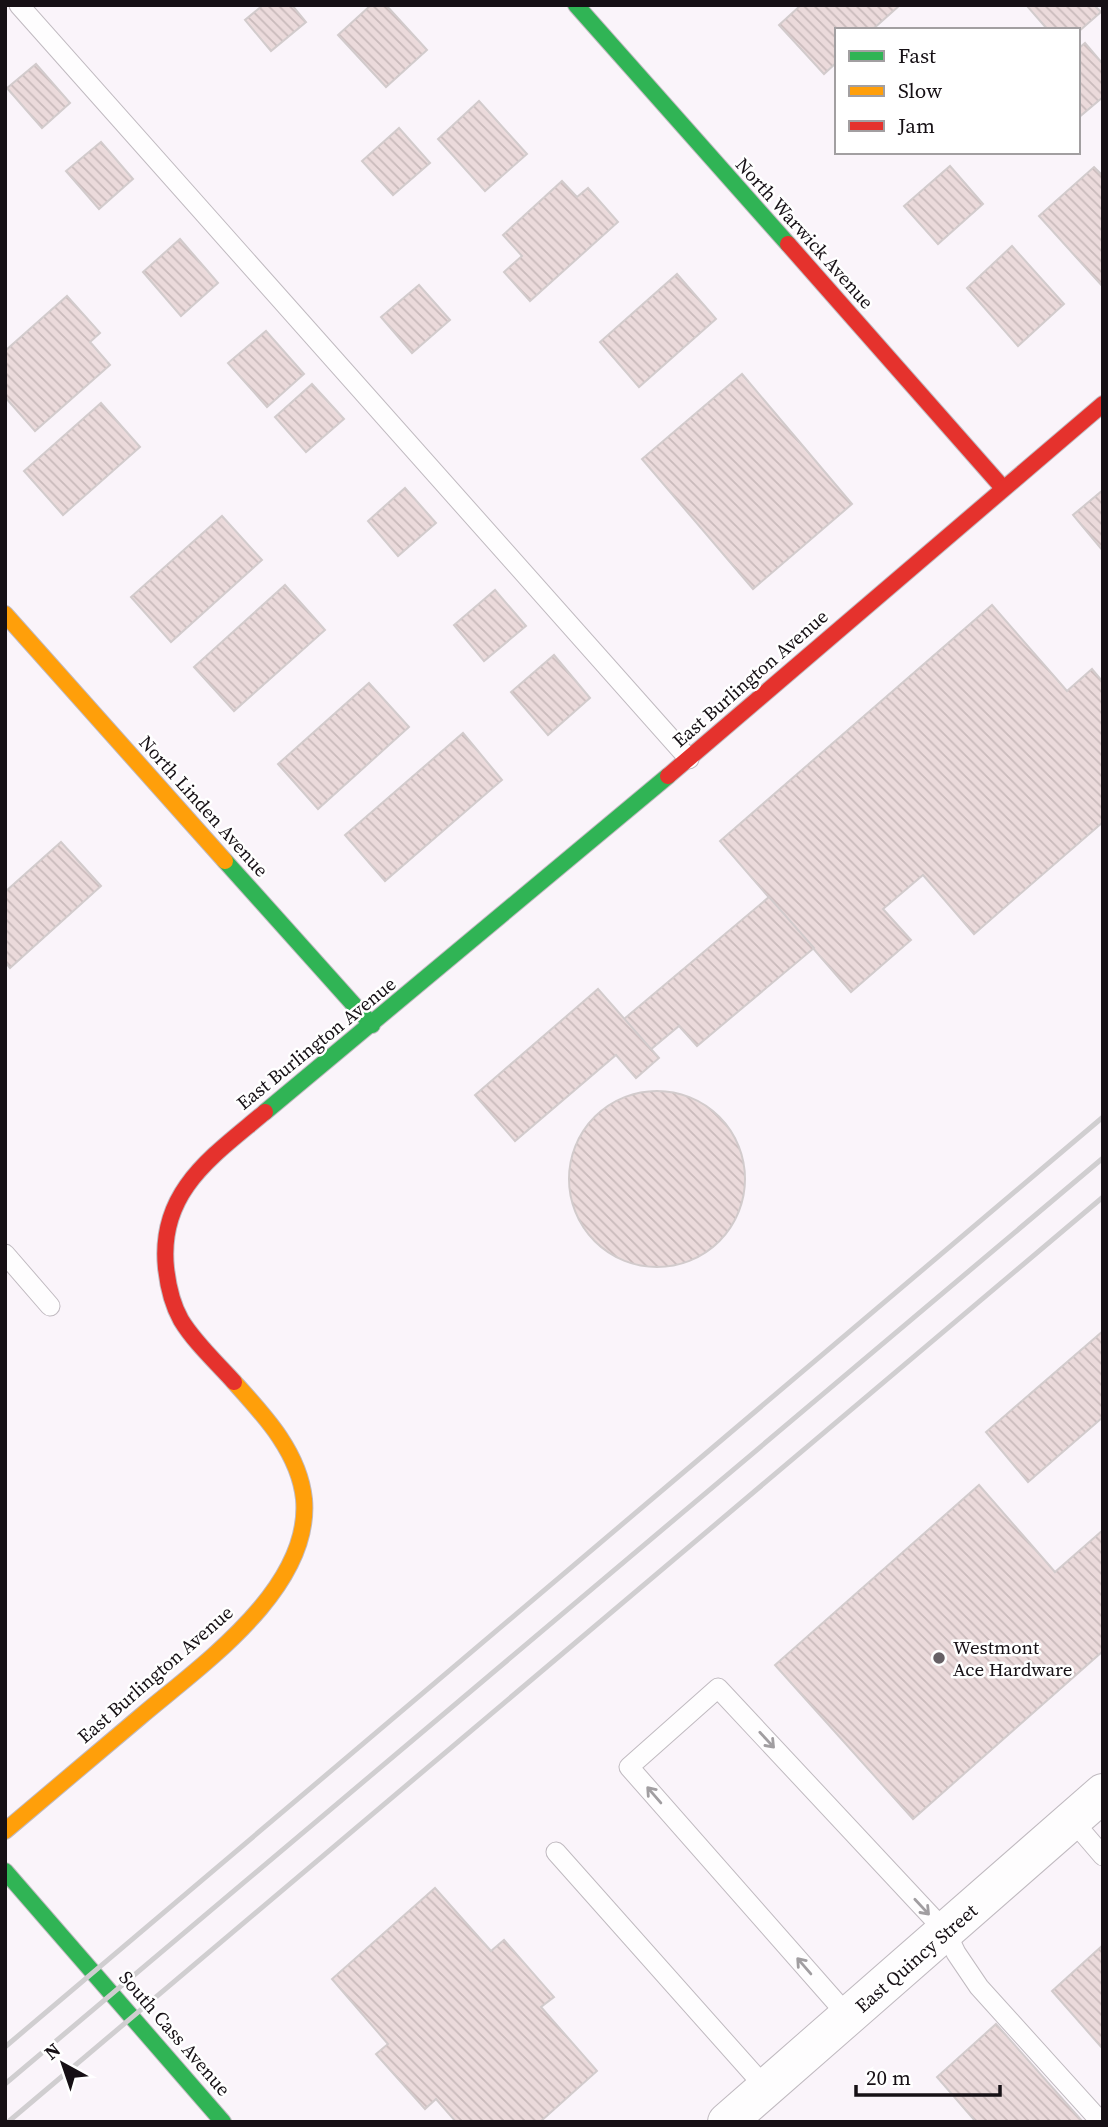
<svg xmlns="http://www.w3.org/2000/svg" width="1108" height="2127" viewBox="0 0 1108 2127" font-family="'Source Serif 4',serif">
<style>
.building{fill:url(#building-back-hatch);stroke:#d2cbcc;stroke-width:2}
.lines{fill:none;stroke-linecap:round;stroke-linejoin:round}
.lane-casing{stroke:#c0bac0;stroke-width:21}
.street-casing{stroke:#c0bac0;stroke-width:40}
.fast-casing{stroke:#c0bac0;stroke-width:18}
.slow-casing{stroke:#c0bac0;stroke-width:18}
.jam-casing{stroke:#c0bac0;stroke-width:18}
.lane{stroke:#fefdfe;stroke-width:19}
.street{stroke:#fefdfe;stroke-width:38}
.fast{stroke:#30b455;stroke-width:16}
.slow{stroke:#ff9f0a;stroke-width:16}
.jam{stroke:#e5322d;stroke-width:16}
.rail{stroke:#d0ced0;stroke-width:5}
.oneway{stroke:#a19ea1}
.poi-dot{fill:#666065;stroke:#fff;stroke-width:2.5}
.labels{text-anchor:middle;dominant-baseline:central;stroke-width:5;stroke-linejoin:round;paint-order:stroke}
.street-label{font-size:19px;fill:#161015;stroke:#fff}
.poi-label{font-size:19px;fill:#161015;stroke:#fff;text-anchor:start}
</style>
<defs>
<pattern id="building-back-hatch" width="6" height="6" patternUnits="userSpaceOnUse" patternTransform="scale(1.75)"><rect width="6" height="6" fill="#ebdadb"/><path d="M-1 5l2 2M0 0l6 6M5-1l2 2" fill="none" stroke="#c9babb"/></pattern>
</defs>
<rect width="100%" height="100%" fill="#faf4fa"/>
<g class="building">
<path d="M263,5H292L306,22L271,51L245,20Z"/>
<path d="M371,5H386L427,50L386,87L338,35Z"/>
<path d="M801,5H900L872,30H837V62L824,74L779,25Z"/>
<path d="M1094,5L1101,12L1078,32V30H1048L1027,6Z"/>
<path d="M1085,43L1103,64V97L1078,118V49Z"/>
<path d="M36,64L70,103L42,128L7,88Z"/>
<path d="M479,101L527,154L485,191L438,139Z"/>
<path d="M399,128L430,163L393,195L362,161Z"/>
<path d="M101,142L133,179L99,209L66,171Z"/>
<path d="M950,166L983,204L938,244L904,206Z"/>
<path d="M1094,167L1103,176V287L1039,216Z"/>
<path d="M562,181L577,197L588,188L618,222L530,301L504,272L522,256L503,235Z"/>
<path d="M180,239L218,283L181,316L143,272Z"/>
<path d="M1012,246L1064,304L1018,346L967,288Z"/>
<path d="M677,274L716,319L639,387L600,342Z"/>
<path d="M419,285L450,320L412,353L381,317Z"/>
<path d="M67,296L100,333L90,342L110,365L35,431L5,397V351Z"/>
<path d="M266,331L304,374L267,407L228,363Z"/>
<path d="M742,374L852,504L753,589L642,459Z"/>
<path d="M312,384L344,419L306,452L275,417Z"/>
<path d="M101,403L140,447L63,515L24,471Z"/>
<path d="M405,488L436,523L398,556L368,521Z"/>
<path d="M1103,490V551L1073,515Z"/>
<path d="M222,516L262,560L171,642L131,597Z"/>
<path d="M285,585L325,630L234,711L194,667Z"/>
<path d="M495,590L526,626L484,661L454,625Z"/>
<path d="M992,605L1067,691L1092,669L1103,682V822L974,934L923,875L883,909L911,940L851,992L720,841Z"/>
<path d="M554,655L590,698L548,735L511,692Z"/>
<path d="M369,683L409,727L318,809L278,764Z"/>
<path d="M463,733L502,780L385,881L345,835Z"/>
<path d="M61,842L101,886L10,968L5,962V892Z"/>
<path d="M769,897L814,948L697,1046L679,1026L650,1050L624,1019Z"/>
<path d="M598,989L659,1058L636,1078L616,1055L515,1141L475,1095Z"/>
<circle cx="657" cy="1179" r="88"/>
<path d="M1103,1331V1417L1028,1482L986,1432Z"/>
<path d="M979,1485L1055,1572L1103,1530V1651L913,1819L775,1665Z"/>
<path d="M435,1888L491,1951L504,1940L554,1997L541,2007L597,2071L540,2122H456L436,2099L425,2109L376,2054L388,2044L332,1979Z"/>
<path d="M1103,1945V2049L1052,1991Z"/>
<path d="M996,2024L1083,2122H976L937,2077Z"/>
</g>
<g class="lines">
<defs>
<g id="lane">
<path d="M19,5L689,759"/>
<path d="M5,1254L50,1306"/>
<path d="M1072,1820L1103,1856"/>
<path d="M556,1852L765,2087"/>
<path d="M849,2017L629,1767L718,1688L946,1932L956,1953L979,1987L1101,2122"/>
</g>
<path id="street" d="M727,2122L1103,1793"/>
<g id="fast">
<path d="M576,5L788,244"/>
<path d="M225,861L372,1025"/>
<path d="M265,1112L668,776"/>
<path d="M5,1871L223,2122"/>
</g>
<g id="slow">
<path d="M5,614L225,861"/>
<path d="M5,1831C50,1793 95,1755 140,1717C200,1666 312,1589 304,1499C299,1452 264,1415 234,1382"/>
</g>
<g id="jam">
<path d="M788,244L1003,488"/>
<path d="M668,776L1103,404"/>
<path d="M234,1382C216,1362 195,1343 181,1320C172,1304 168,1286 166,1268C158,1191 213,1156 265,1112"/>
</g>
</defs>
<use href="#lane" class="lane-casing"/>
<use href="#street" class="street-casing"/>
<use href="#fast" class="fast-casing"/>
<use href="#slow" class="slow-casing"/>
<use href="#jam" class="jam-casing"/>
<use href="#lane" class="lane"/>
<use href="#street" class="street"/>
<use href="#fast" class="fast"/>
<use href="#slow" class="slow"/>
<use href="#jam" class="jam"/>
<g class="rail">
<path d="M5,2047L1103,1117"/>
<path d="M5,2084L1103,1158"/>
<path d="M8,2122L1103,1197"/>
</g>
</g>
<defs><path id="oneway-shaft" d="M-6 0H5M1.5-3L5.5 0L1.5 3" fill="none" stroke-width="1.6" stroke-linecap="round" stroke-linejoin="round" transform="scale(1.75)"/></defs>
<g class="oneway">
<use href="#oneway-shaft" transform="translate(767 1740) rotate(47)"/>
<use href="#oneway-shaft" transform="translate(654 1795) rotate(-131)"/>
<use href="#oneway-shaft" transform="translate(922 1907) rotate(47)"/>
<use href="#oneway-shaft" transform="translate(804 1966) rotate(-131)"/>
</g>
<circle class="poi-dot" cx="939" cy="1658" r="7"/>
<g class="labels">
<g class="street-label">
<text transform="translate(805 233) rotate(48)">North Warwick Avenue</text>
<text transform="translate(750 678) rotate(-41)">East Burlington Avenue</text>
<text transform="translate(204 806) rotate(48)">North Linden Avenue</text>
<text transform="translate(316 1043) rotate(-39)">East Burlington Avenue</text>
<text transform="translate(155 1674) rotate(-41)">East Burlington Avenue</text>
<text transform="translate(916 1958) rotate(-41)">East Quincy Street</text>
<text transform="translate(175 2033) rotate(49)">South Cass Avenue</text>
</g>
<g class="poi-label">
<text x="953" y="1647">Westmont<tspan x="953" dy="22">Ace Hardware</tspan></text>
</g>
</g>
<rect width="1108" height="2127" fill="none" stroke="#161015" stroke-width="14"/>
<rect x="835" y="28" width="245" height="126" fill="#ffffff" stroke="#a29fa1" stroke-width="2"/>
<rect x="849" y="51" width="35" height="10" fill="#30b455" stroke="#a29fa1" stroke-width="2"/>
<text x="898" y="63" font-size="21" fill="#161015">Fast</text>
<rect x="849" y="86" width="35" height="10" fill="#ff9f0a" stroke="#a29fa1" stroke-width="2"/>
<text x="898" y="98" font-size="21" fill="#161015">Slow</text>
<rect x="849" y="121" width="35" height="10" fill="#e5322d" stroke="#a29fa1" stroke-width="2"/>
<text x="898" y="133" font-size="21" fill="#161015">Jam</text>
<g transform="translate(63 2064) rotate(320)" stroke="#ffffff" stroke-width="5" paint-order="stroke">
<path d="M0-5L12 26L0 18L-12 26Z" fill="#161015"/>
<text y="-10" font-size="19" font-weight="bold" text-anchor="middle" fill="#161015">N</text>
</g>
<path d="M856 2085v10h144v-10" fill="none" stroke="#161015" stroke-width="3.5"/>
<text x="866" y="2085" font-size="21" fill="#161015" stroke="#ffffff" stroke-width="5" paint-order="stroke">20 m</text>
</svg>
